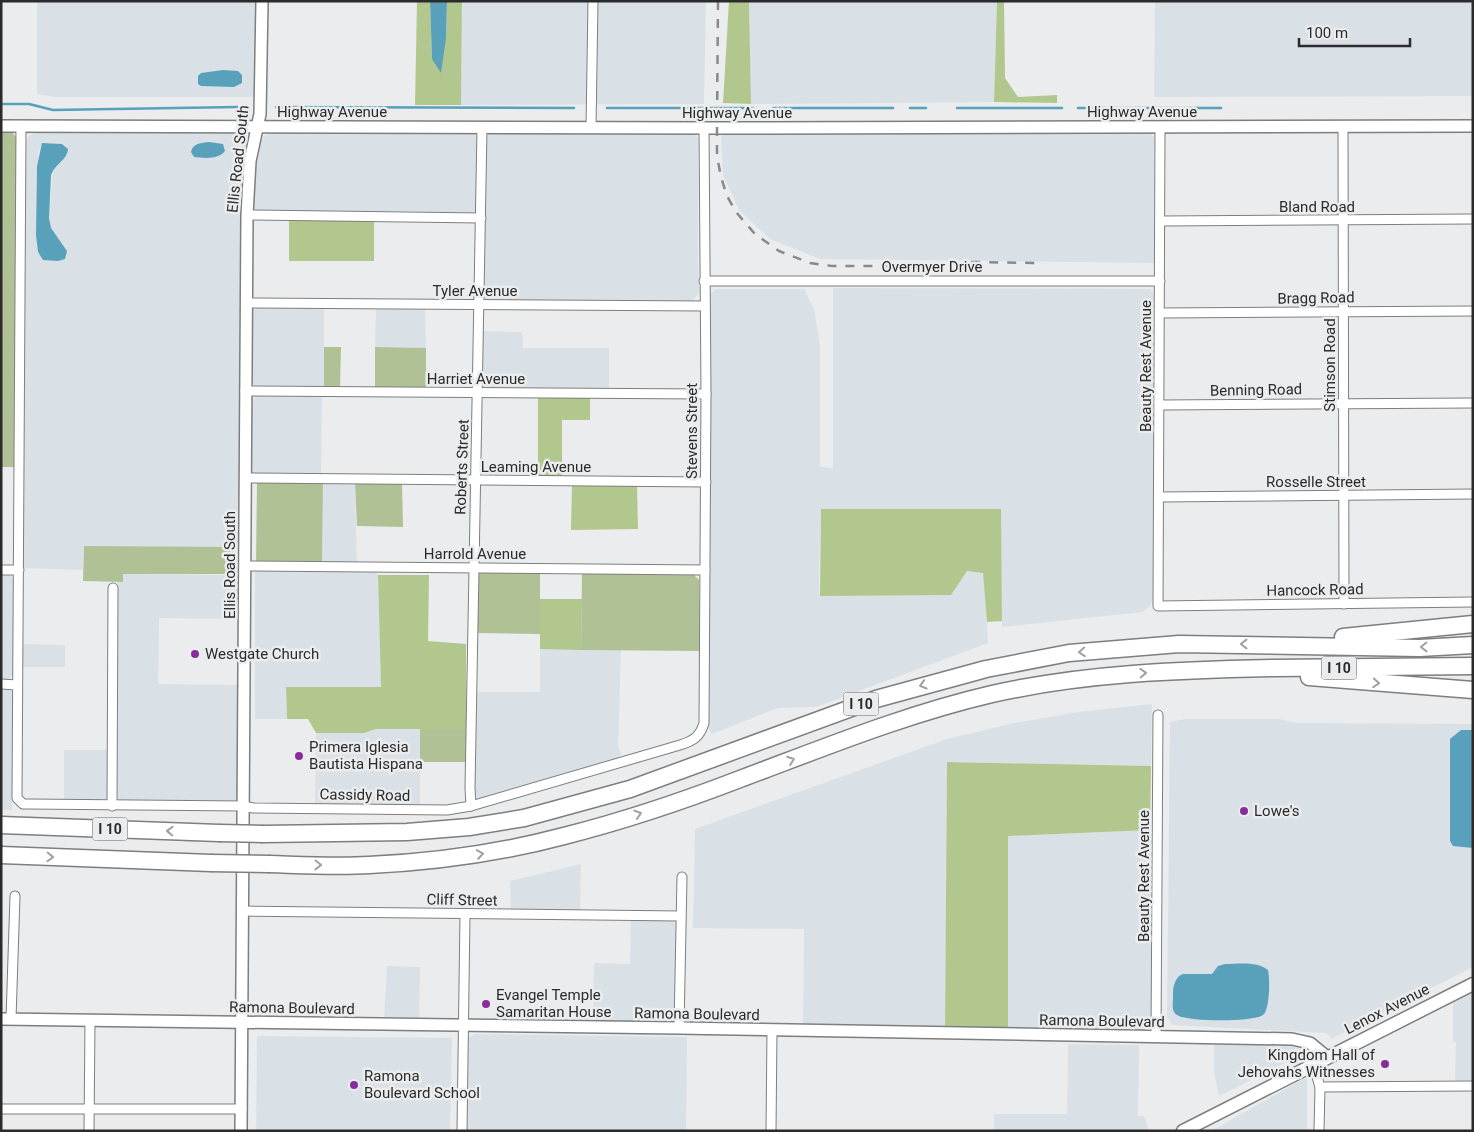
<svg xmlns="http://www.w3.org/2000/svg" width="1474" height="1132" viewBox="0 0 1474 1132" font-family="Roboto,sans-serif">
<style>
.built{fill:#d9e1e7;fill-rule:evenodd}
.green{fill:#b1c196}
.forest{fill:#b2c78d}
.water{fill:#59a0bb}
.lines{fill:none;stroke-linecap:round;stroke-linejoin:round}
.stream{stroke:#59a0bb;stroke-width:2.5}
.minor-casing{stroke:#7d7e7f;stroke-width:11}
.tertiary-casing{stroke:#7d7e7f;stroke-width:14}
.secondary-casing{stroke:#7d7e7f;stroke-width:15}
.motorway-casing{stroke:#7d7e7f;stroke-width:19}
.minor{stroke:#fff;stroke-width:9}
.tertiary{stroke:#fff;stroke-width:11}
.secondary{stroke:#fff;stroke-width:12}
.motorway{stroke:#fff;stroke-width:16}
.rail{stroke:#88898a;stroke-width:2.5;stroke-dasharray:9 9;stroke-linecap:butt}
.motorway-bridge-casing{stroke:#7d7e7f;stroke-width:19;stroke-linecap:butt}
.motorway-bridge{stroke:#fff;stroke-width:16}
.oneway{stroke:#a0a0a0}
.poi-dot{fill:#872d99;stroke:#ebeced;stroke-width:2}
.labels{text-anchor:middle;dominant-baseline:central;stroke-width:5;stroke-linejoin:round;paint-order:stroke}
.shield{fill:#ebeced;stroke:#656566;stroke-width:1}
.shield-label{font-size:14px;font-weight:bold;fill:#2b2b2c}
.street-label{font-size:15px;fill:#2b2b2c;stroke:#ebeced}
.poi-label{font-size:15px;fill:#2b2b2c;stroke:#ebeced;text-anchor:start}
</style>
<rect width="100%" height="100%" fill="#ebeced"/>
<g class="built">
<path d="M37,1H257L254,97H55L37,94Z"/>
<path d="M462,1H706L704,104L461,105Z"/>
<path d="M749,1H997L994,102L751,104Z"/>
<path d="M1155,1H1473V96L1154,97Z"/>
<path d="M39,131H236L243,133L246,138L242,215L241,548L84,546L83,570L22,568L25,144L29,136ZM49,143L62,144L66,146L61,162L53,170L49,218L51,228L54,235L63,244L43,260L38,252L36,235L37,166L39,151L42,146Z"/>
<path d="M376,131L471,132L474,134L477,138L478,143L477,210L470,214L412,211L255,212L251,208L252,175L259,141L266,135L274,133Z"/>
<path d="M1147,131L1151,133L1154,138L1155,263L820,259L770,239L739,210L723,175L721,133Z"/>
<path d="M492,132H691L698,138V263L699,293L691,303L487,302L484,300L482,295L486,137Z"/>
<path d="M833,288L1150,289L1153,293L1156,307L1153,599L1149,607L1143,612L1002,627L1000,509H821L819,580L820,596L967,571L984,573L988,643L816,707L778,708L712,734L707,727L708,297L715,289H804L814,309L820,345V467L833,468Z"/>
<path d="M261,306H324V388L257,387L250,381V314L253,310Z"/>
<path d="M376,306L425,307L426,348L375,347Z"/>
<path d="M481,331L522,332L523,348H609V390L482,389L480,383Z"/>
<path d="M259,394H322L321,476L255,475L249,471V402Z"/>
<path d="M323,481L355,482L357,564H322Z"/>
<path d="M255,570H375L378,575L381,687H286L287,719H255Z"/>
<path d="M1,574L11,576L14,580L13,673L11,677L7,680H1Z"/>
<path d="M123,574L241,575L240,619L159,618L158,684L239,685L240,792L236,800L230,803L120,802L115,796L117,582H123Z"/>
<path d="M22,644L65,645V667H21Z"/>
<path d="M540,649L621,650L618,746L621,754L618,759L482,799L478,798L473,794L474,692H540Z"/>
<path d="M1,687L10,689L13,693L12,810H1Z"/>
<path d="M1152,704L1151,766L947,762L945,1028L803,1026L804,929L693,928L695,829L947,739L1014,723L1078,712Z"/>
<path d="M1184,719H1279L1296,723L1473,724V967L1331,1039L1330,1036L1325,1033L1173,1025L1167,1018L1170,722Z"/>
<path d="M376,729H420V806L315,805L316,733H364Z"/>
<path d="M64,750H110L109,797L104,802L64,801Z"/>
<path d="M1150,830L1152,1022L1148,1030L1138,1032L1008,1029V836Z"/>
<path d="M581,864L580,912L511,911L510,881Z"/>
<path d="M631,919L671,920L675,923L677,928L676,1016L672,1023L593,1024L594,963L630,964Z"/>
<path d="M387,966L420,967L419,1021H384Z"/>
<path d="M1473,993V1082H1455L1456,1042H1453V1003Z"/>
<path d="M475,1034L687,1037L686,1131H465L467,1038Z"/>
<path d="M261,1036L452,1038L450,1131H256L257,1037Z"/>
<path d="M1218,1043L1292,1046L1307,1052L1219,1096L1214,1073V1046Z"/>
<path d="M1068,1044L1139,1045L1138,1116H1144L1149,1131H994V1114H1067Z"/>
<path d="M1307,1077V1131H1211Z"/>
</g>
<g class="green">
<path d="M1,129H9L17,138L15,467H1Z"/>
<path d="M324,347H341L340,388H324Z"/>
<path d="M375,347L426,348V390L375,389Z"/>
<path d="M257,481H323L322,564L256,563Z"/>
<path d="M355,482L402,483L403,527L357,526Z"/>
<path d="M84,546L234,547V574H123V582L83,581Z"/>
<path d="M482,571L540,572V634L476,633L475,576Z"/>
<path d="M582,572L694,575L699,580V651L581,650Z"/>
<path d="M420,729H466L467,762H420Z"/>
</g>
<g class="forest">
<path d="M417,1H430L432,59L446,38L447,1H462L461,105H415Z"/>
<path d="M729,1H749L751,104L723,103Z"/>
<path d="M997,1H1004L1005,78L1018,97L1057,95V103L994,102Z"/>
<rect x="289" y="219" width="85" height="42"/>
<path d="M538,395L590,396V420H562V478H538Z"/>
<path d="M572,484H637L638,529L571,530Z"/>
<path d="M821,509H1001L1002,621L987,622L983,573L967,571L951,595L820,596Z"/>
<path d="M378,575H429L428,641L466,644V729H376L364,733H316L308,719H287L286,687H381Z"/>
<path d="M540,599H582L581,650L540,649Z"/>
<path d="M947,762L1151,766L1150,830L1008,836V1029L945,1028Z"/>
</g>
<g class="water">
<path d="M430,1H447L446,38L441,73L432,59Z"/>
<path d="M223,70L238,71L242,75V83L234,87L201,86L198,84V76L201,73Z"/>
<path d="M209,142L223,144L225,151C218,160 204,158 194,157L191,152C193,143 201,143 209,142Z"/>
<path d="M42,143L62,144L68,149C67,161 54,164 51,176L49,218L51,228L67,251L65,259L58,261L43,260L38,252L36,235L37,166Z"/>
<path d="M1461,730H1473V848L1453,846L1450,841V739Z"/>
<path d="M1225,964C1239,964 1257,961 1268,970C1270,979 1270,1009 1263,1015C1255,1022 1186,1022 1177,1015C1171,1011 1173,1004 1173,998C1173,989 1173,983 1179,976L1183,974H1212L1218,966Z"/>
</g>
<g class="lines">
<g class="stream">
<path d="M1,104H29L53,110L237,107"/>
<path d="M276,107L574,108"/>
<path d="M607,108H753"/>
<path d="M773,108H893"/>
<path d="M910,108H926"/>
<path d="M957,108H1062"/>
<path d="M1078,108H1221"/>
</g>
<defs>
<g id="minor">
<path d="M1343,126L1344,604"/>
<path d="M21,127L17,798L23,804H28L243,806L253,808L447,810L471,806L680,745C693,741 700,737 704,723L706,394L704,128"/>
<path d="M1160,127L1158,606L1473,602"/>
<path d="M591,128L593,1"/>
<path d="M247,215L481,218"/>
<path d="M1161,221L1473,219"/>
<path d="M704,281H1160"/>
<path d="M246,303L704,306"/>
<path d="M1160,313L1473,311"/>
<path d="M245,391L706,394"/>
<path d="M1160,405L1473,403"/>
<path d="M245,478L706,482"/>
<path d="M1159,497L1473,494"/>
<path d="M245,566L705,570"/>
<path d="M1,570H19"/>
<path d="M1,684L17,685"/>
<path d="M112,806L113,588"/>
<path d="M471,806L470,788L482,128"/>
<path d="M243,911L680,916"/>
<path d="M11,1019L15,896"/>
<path d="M679,1028L682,877"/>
<path d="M1156,1037L1158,715"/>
<path d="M1313,1064L1320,1087L1319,1131"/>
<path d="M1320,1087L1473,1086"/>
<path d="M1,1109H242"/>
<path d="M89,1131L90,1021"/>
<path d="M462,1131L465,914"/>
<path d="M771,1131L772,1030"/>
</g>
<g id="tertiary">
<path d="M1,126L717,128L1473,126"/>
<path d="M1,1019L679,1028L1292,1039L1310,1043L1327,1057"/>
<path d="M241,1131L247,215L250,161L260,114L262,1"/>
</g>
<path id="secondary" d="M1183,1131L1473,984"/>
<g id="motorway">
<path d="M1343,637L1473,624"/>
<path d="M1309,677L1473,690"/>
<path d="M1,825L219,833"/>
<path d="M263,834L407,832L469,827L524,818L630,789L876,699L986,669L1069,653L1179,644L1420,648L1473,645"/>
<path d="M1,855L211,863"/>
<path d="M270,864C302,865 336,867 369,865C435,862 500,853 564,836C623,821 683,801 740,779C823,748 906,714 992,694C1085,673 1180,670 1275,668C1341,667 1407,667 1473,666"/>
</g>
</defs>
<use href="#minor" class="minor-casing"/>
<use href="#tertiary" class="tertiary-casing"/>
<use href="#secondary" class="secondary-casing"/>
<use href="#motorway" class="motorway-casing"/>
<use href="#minor" class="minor"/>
<use href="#tertiary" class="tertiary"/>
<use href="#secondary" class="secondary"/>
<use href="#motorway" class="motorway"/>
<path class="rail" d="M718,1L717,128V156L721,177L727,196L736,212L755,234L779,251L810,263L832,266H933L972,262L1038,263"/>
<defs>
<g id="motorway-bridge">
<path d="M219,833L263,834"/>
<path d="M211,863L270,864"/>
</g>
</defs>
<use href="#motorway-bridge" class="motorway-bridge-casing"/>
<use href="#motorway-bridge" class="motorway-bridge"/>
</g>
<defs><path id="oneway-chevron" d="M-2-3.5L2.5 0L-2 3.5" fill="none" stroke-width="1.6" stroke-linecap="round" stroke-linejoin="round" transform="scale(1.25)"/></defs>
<g class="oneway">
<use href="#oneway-chevron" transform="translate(1244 644) rotate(-180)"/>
<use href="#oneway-chevron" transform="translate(1424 647) rotate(179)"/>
<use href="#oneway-chevron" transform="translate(1082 652) rotate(176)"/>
<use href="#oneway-chevron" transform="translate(1143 673) rotate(-3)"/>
<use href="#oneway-chevron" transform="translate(1376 683) rotate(4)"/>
<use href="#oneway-chevron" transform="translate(923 685) rotate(164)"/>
<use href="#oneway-chevron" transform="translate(791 760) rotate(-20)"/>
<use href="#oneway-chevron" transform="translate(638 814) rotate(-18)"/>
<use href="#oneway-chevron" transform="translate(170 831) rotate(-178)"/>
<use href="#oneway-chevron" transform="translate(480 854) rotate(-9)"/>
<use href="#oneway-chevron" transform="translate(50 857) rotate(2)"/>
<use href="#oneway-chevron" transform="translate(318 865) rotate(1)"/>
</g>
<g class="poi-dot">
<circle cx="195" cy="654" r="5"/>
<circle cx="299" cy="756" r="5"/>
<circle cx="1244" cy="811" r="5"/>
<circle cx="486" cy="1004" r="5"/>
<circle cx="1385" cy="1064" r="5"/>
<circle cx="354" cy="1085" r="5"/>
</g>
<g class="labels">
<g class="shield">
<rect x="1321.5" y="656.5" width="35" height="23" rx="4"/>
<rect x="843.5" y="692.5" width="35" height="23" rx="4"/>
<rect x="92.5" y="817.5" width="35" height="23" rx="4"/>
</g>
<g class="shield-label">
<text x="1339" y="668">I 10</text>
<text x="861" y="704">I 10</text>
<text x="110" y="829">I 10</text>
</g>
<g class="street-label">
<text x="332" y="112">Highway Avenue</text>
<text x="1142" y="112">Highway Avenue</text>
<text x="737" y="113">Highway Avenue</text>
<text transform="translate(238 159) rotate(-84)">Ellis Road South</text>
<text x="1317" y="207">Bland Road</text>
<text x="932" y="267">Overmyer Drive</text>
<text x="475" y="291">Tyler Avenue</text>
<text transform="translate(1316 298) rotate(-1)">Bragg Road</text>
<text transform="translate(1330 365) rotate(-90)">Stimson Road</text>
<text transform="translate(1146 366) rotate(-90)">Beauty Rest Avenue</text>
<text x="476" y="379">Harriet Avenue</text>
<text transform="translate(1256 390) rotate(-1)">Benning Road</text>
<text transform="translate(692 431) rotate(-90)">Stevens Street</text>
<text transform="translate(462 467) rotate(-88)">Roberts Street</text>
<text x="536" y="467">Leaming Avenue</text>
<text x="1316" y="482">Rosselle Street</text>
<text x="475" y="554">Harrold Avenue</text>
<text transform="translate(230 565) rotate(-90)">Ellis Road South</text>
<text transform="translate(1315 590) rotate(-1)">Hancock Road</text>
<text transform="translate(365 795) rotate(1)">Cassidy Road</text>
<text transform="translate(1144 876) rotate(-90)">Beauty Rest Avenue</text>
<text transform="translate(462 900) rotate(1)">Cliff Street</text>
<text transform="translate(292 1008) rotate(1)">Ramona Boulevard</text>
<text transform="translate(1387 1009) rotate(-27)">Lenox Avenue</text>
<text transform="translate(697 1014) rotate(1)">Ramona Boulevard</text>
<text transform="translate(1102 1021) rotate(1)">Ramona Boulevard</text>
</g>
<g class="poi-label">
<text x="205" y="654">Westgate Church</text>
<text x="309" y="747">Primera Iglesia<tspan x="309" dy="17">Bautista Hispana</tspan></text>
<text x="1254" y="811">Lowe's</text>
<text x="496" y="995">Evangel Temple<tspan x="496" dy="17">Samaritan House</tspan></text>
<text x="1375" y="1055" text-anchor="end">Kingdom Hall of<tspan x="1375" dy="17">Jehovahs Witnesses</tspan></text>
<text x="364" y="1076">Ramona<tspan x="364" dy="17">Boulevard School</tspan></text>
</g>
</g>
<rect width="1474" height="1132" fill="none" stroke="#2b2b2c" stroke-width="5"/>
<path d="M1299 38v8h111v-8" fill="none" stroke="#2b2b2c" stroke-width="2.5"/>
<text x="1306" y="38" font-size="15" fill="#2b2b2c" stroke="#ebeced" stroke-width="4" paint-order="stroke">100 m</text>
</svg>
